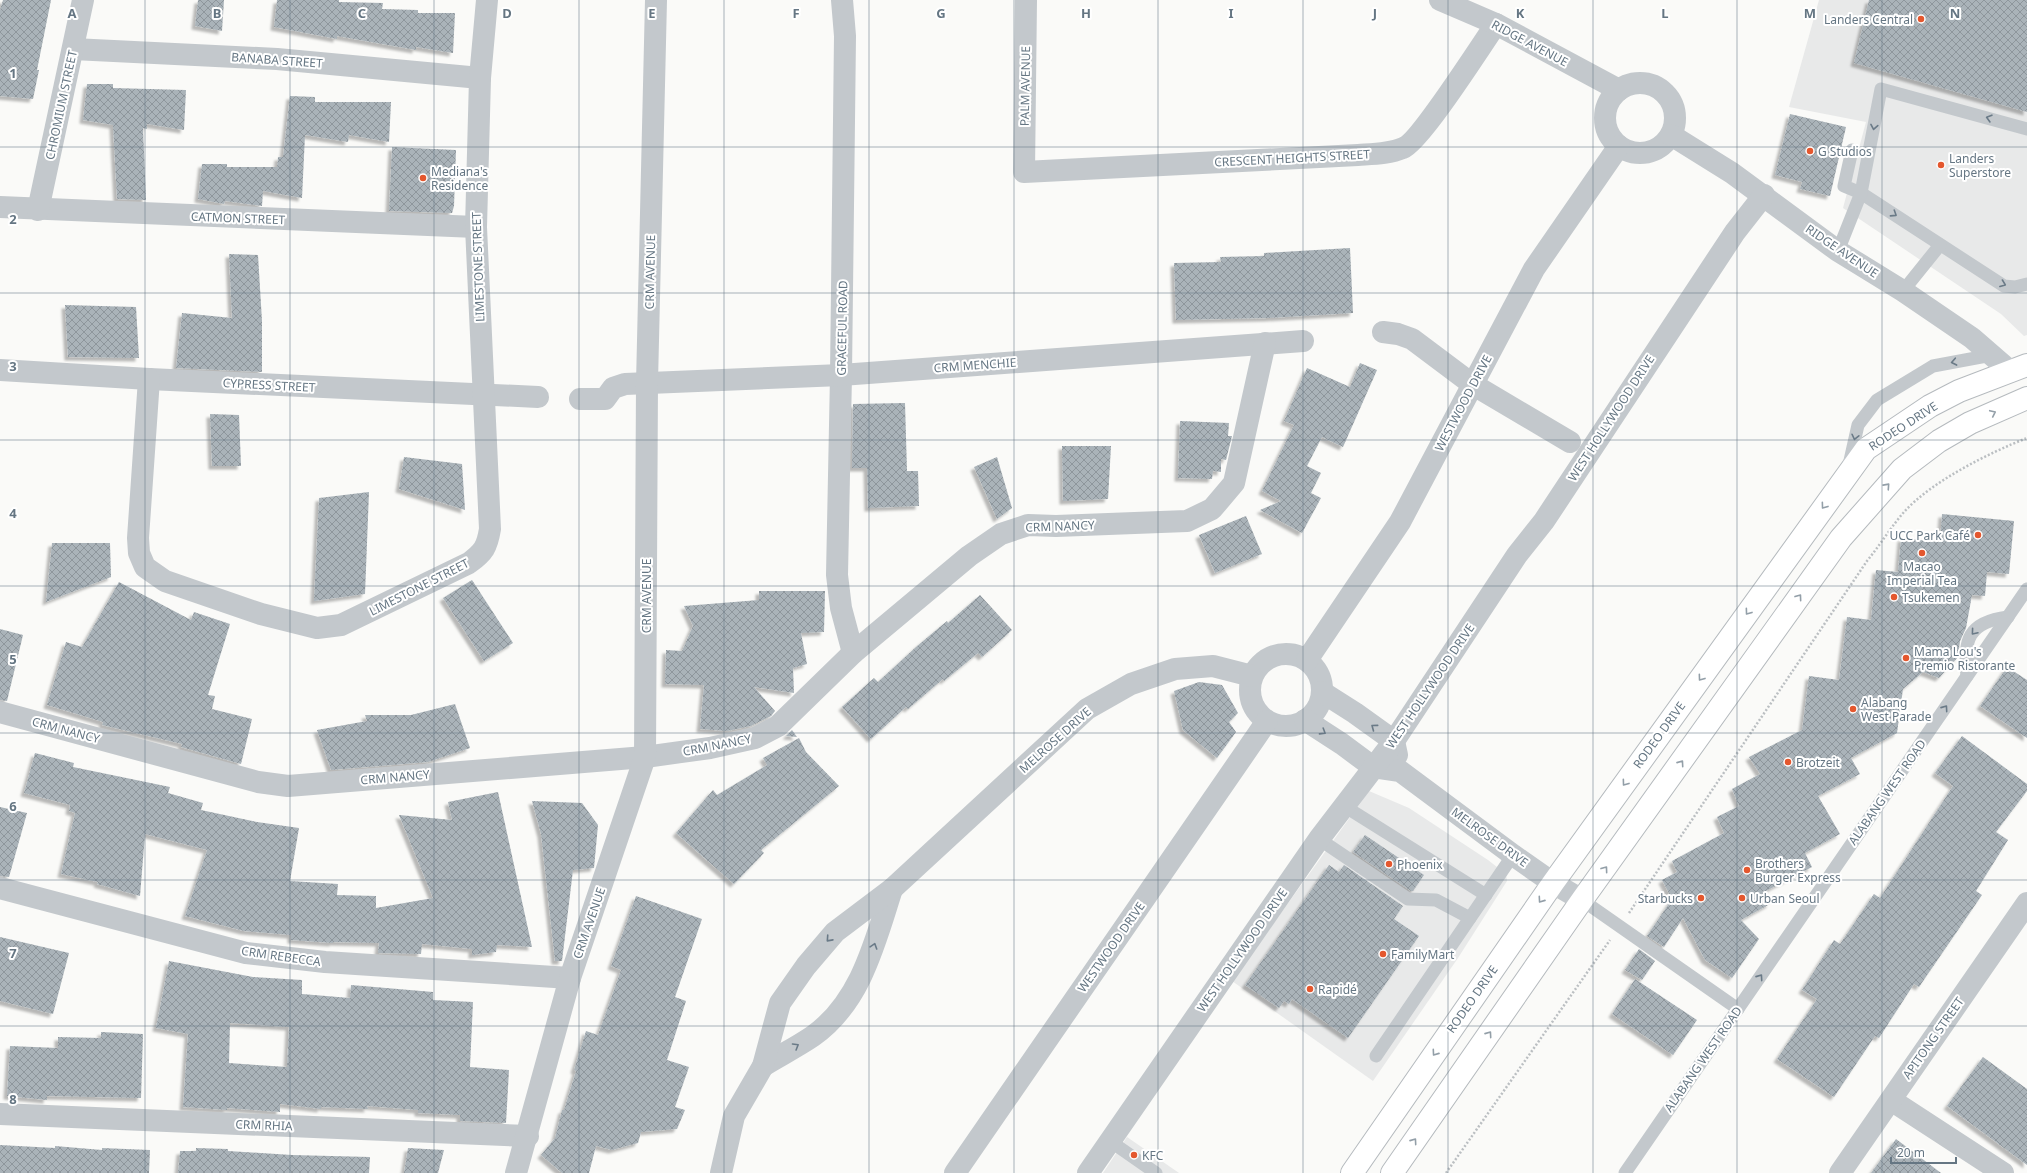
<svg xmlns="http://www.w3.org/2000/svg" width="2027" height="1173" viewBox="0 0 2027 1173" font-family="'Noto Sans',sans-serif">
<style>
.built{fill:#e8e9e9}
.building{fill:url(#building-cross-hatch);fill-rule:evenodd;filter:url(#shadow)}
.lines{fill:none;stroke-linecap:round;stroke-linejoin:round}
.primary-casing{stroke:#b5babe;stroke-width:24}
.path{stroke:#bbbfc2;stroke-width:2.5;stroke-dasharray:2 2;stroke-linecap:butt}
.lane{stroke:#c3c8cc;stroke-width:13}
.street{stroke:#c3c8cc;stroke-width:22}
.primary{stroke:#fff;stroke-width:22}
.oneway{stroke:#6a7a87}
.oneway2{stroke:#939fa8}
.grid{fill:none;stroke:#657683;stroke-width:1;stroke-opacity:0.55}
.poi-dot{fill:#e4572e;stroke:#fff;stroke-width:1.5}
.labels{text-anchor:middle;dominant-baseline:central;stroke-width:4;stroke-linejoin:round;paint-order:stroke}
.poi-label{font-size:12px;fill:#657683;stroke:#fff;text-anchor:start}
.street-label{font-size:12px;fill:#657683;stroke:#fff}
.grid-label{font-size:13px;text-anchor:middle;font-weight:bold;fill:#657683;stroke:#fff;stroke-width:4;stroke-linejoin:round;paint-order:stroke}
</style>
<defs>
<pattern id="building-cross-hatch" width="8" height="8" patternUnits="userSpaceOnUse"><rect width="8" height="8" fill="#aab3b9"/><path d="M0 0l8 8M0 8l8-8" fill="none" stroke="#8e969c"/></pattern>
<filter id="shadow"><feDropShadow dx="-3.5" dy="3.5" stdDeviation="1" flood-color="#0004"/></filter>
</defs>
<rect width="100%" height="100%" fill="#fafaf8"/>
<g class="built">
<path d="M1819,0H2027V335L2024,336L2001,314L1843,208L1866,122L1789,107Z"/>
<path d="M1369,791L1409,808L1488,860L1506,874L1507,881L1458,958L1373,1081L1232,981Z"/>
<path d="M1127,1137L1179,1173H1103Z"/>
</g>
<g class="building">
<path d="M3,0H51L37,70H39L33,99L0,96V10Z"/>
<path d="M198,0H224L222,31L195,26Z"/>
<path d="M277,0H339V2L383,3L382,9L418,10V13H455L453,53L416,47V50L337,36V39L274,27Z"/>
<path d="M1869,0H2027V112L1854,63Z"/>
<path d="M87,84H113V88L186,90L184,130L147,124V129L143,128L146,200L117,199L113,125L83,120Z"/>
<path d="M290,96L315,97V102H391L389,142L349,135L348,142L305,135L302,198L263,191L262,206L225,201L224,204L198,199L202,164H227V167H277L278,157H283Z"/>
<path d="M1790,114L1846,127L1830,196L1800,189L1802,182L1775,175Z"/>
<path d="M392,147L456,150L454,206L452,213L389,211Z"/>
<path d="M1350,248L1353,313L1267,318L1176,320L1174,263L1221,262L1220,257L1264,256V253Z"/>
<path d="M229,254L258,255L262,321V372L176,368L182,313L232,318Z"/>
<path d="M65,305L136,307L139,358L68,357Z"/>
<path d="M1360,363L1377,370L1343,447L1322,437L1307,466L1321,473L1311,493L1321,498L1302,533L1260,510L1281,501L1262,491L1294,425L1284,421L1307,368L1350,387Z"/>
<path d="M905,403L907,471H918L919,506L868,508L867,468H852L853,404Z"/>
<path d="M210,414L239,415L241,466H212Z"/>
<path d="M1180,421L1229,423L1228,436H1232L1226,460L1221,459V472L1213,471L1212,479L1178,478Z"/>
<path d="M1062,446H1111L1108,499L1063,501Z"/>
<path d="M404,457L462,464L465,510L399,489Z"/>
<path d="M997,457L1012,508L997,519L974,467Z"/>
<path d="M369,492L365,594L314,601L319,498Z"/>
<path d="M1942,514L2014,521L2009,574L1987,572L1985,596L1972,595L1966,628L1960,641L1958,657L1939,678L1923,672L1903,689L1897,733L1851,758L1860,774L1818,796L1840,834L1805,853L1812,867L1764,892L1770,904L1741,920L1759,939L1732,978L1705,960L1683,918L1664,947L1647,936L1672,899L1662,880L1677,872L1672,861L1724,833L1717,817L1739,806L1732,789L1760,774L1749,757L1802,730L1809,676L1839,680L1847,617L1871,620L1876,570L1898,572L1901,538L1940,542Z"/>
<path d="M1246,516L1262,554L1215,573L1199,535Z"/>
<path d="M52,543H110L111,577L46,602Z"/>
<path d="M472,580L513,643L484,661L443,598Z"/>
<path d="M119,582L191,620L194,612L230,624L208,695L215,696L212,709L252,719L241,764L181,747L182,744L102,725L103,722L47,705L66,642L82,647Z"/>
<path d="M759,591H825L824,632L801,633L807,664L793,668L794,693L754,687L775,711L771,716L751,726L727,731L700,729L704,685L665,684L666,650L682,651L693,626L684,606L759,600Z"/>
<path d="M980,595L1012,630L982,657L978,653L944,681L943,679L908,709L906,707L871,739L842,707L874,678L878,682L916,647L947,621L948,623Z"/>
<path d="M0,629L23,635L7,701L0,700Z"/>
<path d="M2007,667L2027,680V738L1980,706Z"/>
<path d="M1199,682L1222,685L1238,713L1229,722L1236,732L1217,758L1183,730L1174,691Z"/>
<path d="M455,704L470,748L428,762L331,770L317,730L367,721L365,715H411Z"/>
<path d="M792,730L797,737L786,736Z"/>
<path d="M1962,736L2027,784V791L1996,832L2008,840L1976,891L1982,895L1919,987L1914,984L1879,1038L1875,1036L1834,1097L1777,1059L1817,999L1802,990L1834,940L1840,944L1874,894L1880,898L1953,786L1935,773Z"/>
<path d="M799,738L806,752L839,786L761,850L764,853L734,884L676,833L713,790L717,795L767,765L763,758Z"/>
<path d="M35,753L74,763L73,767L170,787L168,793L203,803L201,810L257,822L299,828L290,881L338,884L337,895L376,896V908L433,898L399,815L452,820L448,802L498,792L532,947L497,945L496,952L472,955V949L422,944L421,954L378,953L379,943L333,942V943L291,940V935L244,931L185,916L207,850L145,834L140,896L97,884L98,882L61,874L75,813L69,811L70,805L24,793Z"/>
<path d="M532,801L582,803L598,825L594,868L573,870L562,961H555L541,834Z"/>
<path d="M0,807L27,813L9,877L0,876Z"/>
<path d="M1365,835L1424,875L1413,891H1411L1353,852Z"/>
<path d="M1329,865L1339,872L1344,865L1403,906L1394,919L1419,936L1348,1038L1292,999L1289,1004L1284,1001L1279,1008L1245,985Z"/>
<path d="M636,896L702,919L675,997L686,1001L667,1060L689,1067L675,1107L685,1110L677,1129L641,1132L638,1143L612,1150L596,1146L589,1173H562L541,1155L555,1138L562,1110H564L576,1071L574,1070L586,1031L598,1035L621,970L611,966Z"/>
<path d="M0,937L69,953L53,1014L0,1001Z"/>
<path d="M1639,949L1655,961L1642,980L1625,970Z"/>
<path d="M169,961L253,977L302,980V994L350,998L351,985L433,992V1000L473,1002L470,1067L509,1070L506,1123L460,1121V1115L418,1113V1110L367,1106L368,1109L321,1107V1109L280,1104V1112L227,1108V1110L183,1107L188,1034L156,1028ZM230,1023L289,1027L287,1067L229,1063Z"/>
<path d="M1635,979L1697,1020L1673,1055L1612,1014Z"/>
<path d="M101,1032L143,1034L141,1098L47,1096V1100L7,1096L10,1046L58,1048V1037L101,1038Z"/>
<path d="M1983,1057L2027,1089V1165L1947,1106Z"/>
<path d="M1896,1139L1941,1173H1871Z"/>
<path d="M0,1145L55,1148V1146L102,1150V1148L150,1150L149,1173H0Z"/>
<path d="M196,1148L228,1149V1151L292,1155L370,1157L369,1173H178L180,1151H196Z"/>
<path d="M408,1148L444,1150L438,1173H404Z"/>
</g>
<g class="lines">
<defs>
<g id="primary">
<path d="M1352,1173L1553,883L1866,449L1930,406L1959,391L2027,365"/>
<path d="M1392,1173L1582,900L1841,538L1902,469L1939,441L1970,423L2027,398"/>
</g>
</defs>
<use href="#primary" class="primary-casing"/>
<g class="path">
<path d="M1629,913L1867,561C1880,545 1891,527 1904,512C1932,481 1989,453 2027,438"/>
<path d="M1446,1173L1610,940"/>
</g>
<g class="lane">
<path d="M1852,150L1844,186L1861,193L2004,286L2015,287L2027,284"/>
<path d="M1838,251L1861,193L1881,89L2027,129"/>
<path d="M1903,291L1940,245"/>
<path d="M1849,465L1858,425L1877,400L1933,366L1992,355"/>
<path d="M1967,676C1963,640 1968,622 2008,617"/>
<path d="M1344,806L1486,895"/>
<path d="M1319,839L1408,899L1436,900L1470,918"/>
<path d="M1582,900L1738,1009"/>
<path d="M1376,1056L1513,855"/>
<path d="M1110,1141L1156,1173"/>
<path d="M1625,1173L2027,589"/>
</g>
<g class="street">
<path d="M842,0L845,36L841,375L837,575L841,608L853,653"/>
<path d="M1026,0L1024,172L1358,155C1373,154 1389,154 1403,148C1419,143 1483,43 1496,24"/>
<path d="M1440,0L1496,24L1619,90"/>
<path d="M73,49L277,59L480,78"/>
<circle cx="1640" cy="118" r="35"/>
<path d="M1671,135L1732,173L1838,251L1903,291L1972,338L2010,371"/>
<path d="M0,207L476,227"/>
<path d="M38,210L83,0"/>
<path d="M1383,332L1398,334L1412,339L1472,384L1570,442"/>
<path d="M0,370L149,379L538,397"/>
<path d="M149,379L138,538L139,553L145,567L165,581L261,614L317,628L341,625L469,563C484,552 487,547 490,529L476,227L480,78L487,0"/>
<path d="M580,399H605L613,388L625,384L841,375L1303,341"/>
<circle cx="1286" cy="690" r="36"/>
<path d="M1307,660L1400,522L1534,269L1619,146"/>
<path d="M1322,692L1355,713L1394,741L1397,755"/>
<path d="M0,712L258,782L288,786L645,757L710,748L755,738L778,726L853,653L969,556L1001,534L1028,525L1056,526L1187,521L1212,509L1234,483L1265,343"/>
<path d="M1305,720L1342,744L1373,767L1400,771L1513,855L1553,883L1582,900"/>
<path d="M0,888L246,953L325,962L570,978"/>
<path d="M763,1066C779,1056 797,1047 813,1036C861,1002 875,942 892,889"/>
<path d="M1891,1100L2003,1173"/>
<path d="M0,1114L528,1136"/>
<path d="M516,1173L570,978L645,757L647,383L656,0"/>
<path d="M721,1173L734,1116L763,1066L780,1003L806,966L835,932L892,889L1087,709L1131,684L1175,669L1213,666L1252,676"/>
<path d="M955,1173L1267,721"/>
<path d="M1088,1173L1319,839L1394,741L1517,555L1544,521L1735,232L1764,195"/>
<path d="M1840,1173L2027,903"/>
</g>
<use href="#primary" class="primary"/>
</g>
<defs><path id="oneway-chevron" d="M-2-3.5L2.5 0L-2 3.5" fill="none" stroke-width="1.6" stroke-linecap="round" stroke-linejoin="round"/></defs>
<g class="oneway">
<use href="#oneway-chevron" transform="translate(1989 118) rotate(-164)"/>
<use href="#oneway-chevron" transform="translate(1874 127) rotate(100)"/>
<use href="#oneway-chevron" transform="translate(1894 214) rotate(33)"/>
<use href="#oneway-chevron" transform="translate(2003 284) rotate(21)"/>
<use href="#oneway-chevron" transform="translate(1954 362) rotate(169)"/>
<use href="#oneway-chevron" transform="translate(1855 437) rotate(103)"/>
<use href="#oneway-chevron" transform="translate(1974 632) rotate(130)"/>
<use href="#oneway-chevron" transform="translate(1945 708) rotate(-55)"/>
<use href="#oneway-chevron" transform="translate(1374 727) rotate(-143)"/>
<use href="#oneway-chevron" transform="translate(1323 732) rotate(32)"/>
<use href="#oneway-chevron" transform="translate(829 939) rotate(132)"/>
<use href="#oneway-chevron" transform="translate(874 946) rotate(-72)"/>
<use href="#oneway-chevron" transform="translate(1760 977) rotate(-55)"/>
<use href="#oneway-chevron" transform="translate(796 1046) rotate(-31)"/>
</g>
<g class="oneway2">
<use href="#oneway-chevron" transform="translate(1993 413) rotate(-25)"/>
<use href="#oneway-chevron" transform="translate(1887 486) rotate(-48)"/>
<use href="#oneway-chevron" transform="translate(1824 506) rotate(126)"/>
<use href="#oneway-chevron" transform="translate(1799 597) rotate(-54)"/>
<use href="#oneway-chevron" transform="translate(1748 612) rotate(126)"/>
<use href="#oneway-chevron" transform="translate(1701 678) rotate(126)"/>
<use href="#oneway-chevron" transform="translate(1681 763) rotate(-55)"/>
<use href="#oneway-chevron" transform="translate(1625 783) rotate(126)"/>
<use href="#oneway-chevron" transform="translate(1605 869) rotate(-54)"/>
<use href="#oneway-chevron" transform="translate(1541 900) rotate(125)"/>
<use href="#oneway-chevron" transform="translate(1489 1034) rotate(-55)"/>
<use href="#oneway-chevron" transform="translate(1435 1053) rotate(125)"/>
<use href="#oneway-chevron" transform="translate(1414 1141) rotate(-55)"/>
</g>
<path class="grid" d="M145,0V1173M290,0V1173M434,0V1173M579,0V1173M724,0V1173M869,0V1173M1014,0V1173M1158,0V1173M1303,0V1173M1448,0V1173M1593,0V1173M1737,0V1173M1882,0V1173M0,147H2027M0,293H2027M0,440H2027M0,586H2027M0,733H2027M0,880H2027M0,1026H2027"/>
<g class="poi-dot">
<circle cx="1921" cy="19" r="4"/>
<circle cx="1810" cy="151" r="4"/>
<circle cx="1941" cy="165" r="4"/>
<circle cx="423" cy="178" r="4"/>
<circle cx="1978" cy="535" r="4"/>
<circle cx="1922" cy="553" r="4"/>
<circle cx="1894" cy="597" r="4"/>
<circle cx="1906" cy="658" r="4"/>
<circle cx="1853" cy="709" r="4"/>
<circle cx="1788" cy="762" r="4"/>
<circle cx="1389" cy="864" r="4"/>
<circle cx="1747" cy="870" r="4"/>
<circle cx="1701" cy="898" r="4"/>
<circle cx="1742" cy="898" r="4"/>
<circle cx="1383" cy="954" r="4"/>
<circle cx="1310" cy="989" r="4"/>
<circle cx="1134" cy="1155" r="4"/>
</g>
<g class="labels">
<g class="poi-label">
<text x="1913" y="19" text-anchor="end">Landers Central</text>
<text x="1818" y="151">G Studios</text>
<text x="1949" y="158">Landers<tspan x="1949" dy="14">Superstore</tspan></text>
<text x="431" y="171">Mediana's<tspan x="431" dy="14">Residence</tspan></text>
<text x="1970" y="535" text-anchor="end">UCC Park Café</text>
<text x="1922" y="566" text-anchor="middle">Macao<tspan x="1922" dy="14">Imperial Tea</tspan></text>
<text x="1902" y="597">Tsukemen</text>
<text x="1914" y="651">Mama Lou's<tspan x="1914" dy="14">Premio Ristorante</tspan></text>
<text x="1861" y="702">Alabang<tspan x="1861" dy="14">West Parade</tspan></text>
<text x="1796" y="762">Brotzeit</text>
<text x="1755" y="863">Brothers<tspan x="1755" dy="14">Burger Express</tspan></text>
<text x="1397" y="864">Phoenix</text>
<text x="1693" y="898" text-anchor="end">Starbucks</text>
<text x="1750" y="898">Urban Seoul</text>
<text x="1391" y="954">FamilyMart</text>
<text x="1318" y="989">Rapidé</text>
<text x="1142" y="1155">KFC</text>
</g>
<g class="street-label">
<text transform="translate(1530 43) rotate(28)">RIDGE AVENUE</text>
<text transform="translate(277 60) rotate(4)">BANABA STREET</text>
<text transform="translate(1025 86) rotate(-89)">PALM AVENUE</text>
<text transform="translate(61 105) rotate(-78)">CHROMIUM STREET</text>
<text transform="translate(1292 158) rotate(-3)">CRESCENT HEIGHTS STREET</text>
<text transform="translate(238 218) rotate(2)">CATMON STREET</text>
<text transform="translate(1842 251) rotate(34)">RIDGE AVENUE</text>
<text transform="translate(478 267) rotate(-92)">LIMESTONE STREET</text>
<text transform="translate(650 272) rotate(-89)">CRM AVENUE</text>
<text transform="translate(842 328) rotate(-89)">GRACEFUL ROAD</text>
<text transform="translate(975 365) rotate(-4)">CRM MENCHIE</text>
<text transform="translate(269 385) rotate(3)">CYPRESS STREET</text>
<text transform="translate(1463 403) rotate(-62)">WESTWOOD DRIVE</text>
<text transform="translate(1611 418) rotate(-57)">WEST HOLLYWOOD DRIVE</text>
<text transform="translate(1903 426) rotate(-33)">RODEO DRIVE</text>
<text transform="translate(1060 526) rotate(-2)">CRM NANCY</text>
<text transform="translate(419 587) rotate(-27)">LIMESTONE STREET</text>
<text transform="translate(646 596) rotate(-90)">CRM AVENUE</text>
<text transform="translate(1430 686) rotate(-56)">WEST HOLLYWOOD DRIVE</text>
<text transform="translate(66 730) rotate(15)">CRM NANCY</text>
<text transform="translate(1659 735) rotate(-54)">RODEO DRIVE</text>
<text transform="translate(1055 740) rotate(-42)">MELROSE DRIVE</text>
<text transform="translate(717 745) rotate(-11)">CRM NANCY</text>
<text transform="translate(395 777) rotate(-5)">CRM NANCY</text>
<text transform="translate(1887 792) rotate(-55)">ALABANG WEST ROAD</text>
<text transform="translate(1490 837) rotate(36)">MELROSE DRIVE</text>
<text transform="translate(589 923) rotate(-71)">CRM AVENUE</text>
<text transform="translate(1111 947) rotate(-55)">WESTWOOD DRIVE</text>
<text transform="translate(1242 950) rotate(-55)">WEST HOLLYWOOD DRIVE</text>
<text transform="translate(281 956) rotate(8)">CRM REBECCA</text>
<text transform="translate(1472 999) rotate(-55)">RODEO DRIVE</text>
<text transform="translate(1933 1038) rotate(-55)">APITONG STREET</text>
<text transform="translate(1703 1059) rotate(-55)">ALABANG WEST ROAD</text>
<text transform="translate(264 1125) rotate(2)">CRM RHIA</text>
</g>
</g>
<g class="grid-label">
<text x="72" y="18">A</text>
<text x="217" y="18">B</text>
<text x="362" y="18">C</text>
<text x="507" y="18">D</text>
<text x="652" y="18">E</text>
<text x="796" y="18">F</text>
<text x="941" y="18">G</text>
<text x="1086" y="18">H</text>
<text x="1231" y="18">I</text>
<text x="1375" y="18">J</text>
<text x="1520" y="18">K</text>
<text x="1665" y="18">L</text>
<text x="1810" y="18">M</text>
<text x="1955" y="18">N</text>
<text x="13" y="78">1</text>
<text x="13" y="224">2</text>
<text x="13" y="371">3</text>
<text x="13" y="518">4</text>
<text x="13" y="664">5</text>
<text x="13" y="811">6</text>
<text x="13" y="958">7</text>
<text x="13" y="1104">8</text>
</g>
<path d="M1891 1157v6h65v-6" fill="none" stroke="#657683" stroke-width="2"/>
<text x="1897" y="1157" font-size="12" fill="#657683" stroke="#ffffff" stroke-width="3" paint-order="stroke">20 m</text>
</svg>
